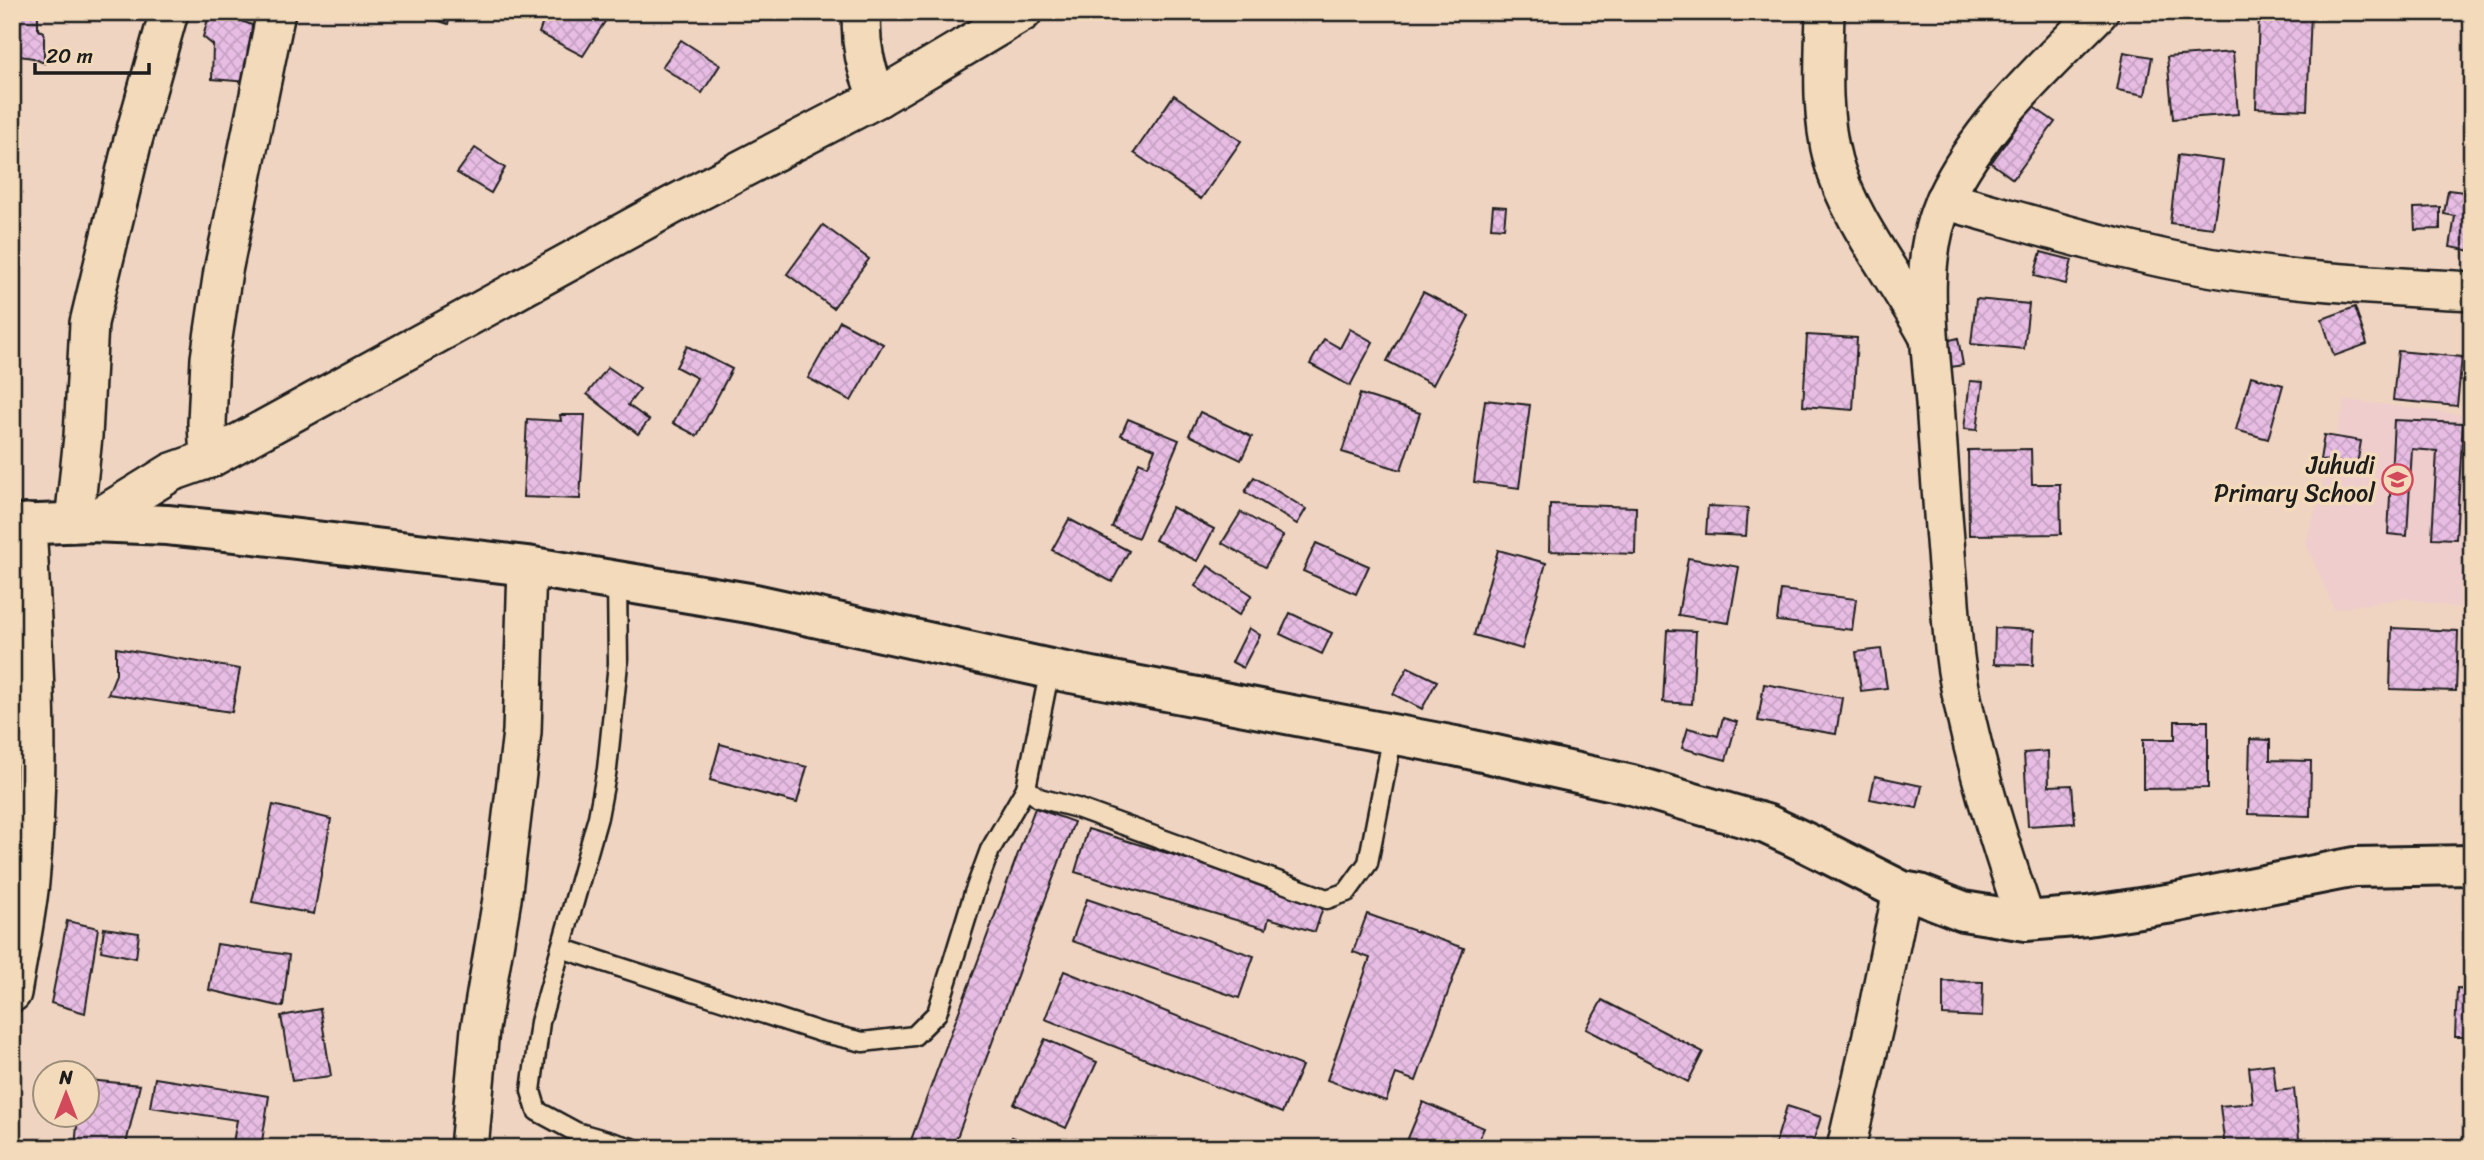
<svg xmlns="http://www.w3.org/2000/svg" width="2484" height="1160" viewBox="0 0 2484 1160" font-family="Sriracha,sans-serif">
<style>
.built{fill:#eecdcc}
.building{fill:url(#building-cross-hatch);stroke:#1c1c1c;stroke-width:2}
.lines{fill:none;stroke-linecap:round;stroke-linejoin:round}
.service-casing{stroke:#1c1c1c;stroke-width:23}
.minor-casing{stroke:#1c1c1c;stroke-width:42}
.tertiary-casing{stroke:#1c1c1c;stroke-width:44}
.service{stroke:#f2daba;stroke-width:18}
.minor{stroke:#f2daba;stroke-width:37}
.tertiary{stroke:#f2daba;stroke-width:38}
.labels{text-anchor:middle;dominant-baseline:central;stroke-width:7;stroke-linejoin:round;paint-order:stroke}
.poi-label{font-size:24px;fill:#1c1c1c;stroke:#f2daba;text-anchor:end}
</style>
<defs>
<pattern id="building-cross-hatch" width="8" height="8" patternUnits="userSpaceOnUse" patternTransform="scale(1.75)"><rect width="8" height="8" fill="#e8bde4"/><path d="M0 0l8 8M0 8l8-8" fill="none" stroke="#c6a2c3"/></pattern>
</defs>
<rect width="100%" height="100%" fill="#f0d4c2"/>
<filter id="ink" filterUnits="userSpaceOnUse"><feTurbulence type="fractalNoise" baseFrequency=".0143" numOctaves="2"/><feDisplacementMap in="SourceGraphic" scale="14" xChannelSelector="R" yChannelSelector="G"/><feConvolveMatrix kernelMatrix="1 2 1 2 8 2 1 2 1" color-interpolation-filters="sRGB"/></filter>
<g filter="url(#ink)">
<path class="built" d="M2346,400L2472,416V610L2404,598L2334,609L2306,543Z"/>
<g class="building">
<path d="M12,12H38V30L44,32V63L33,58L12,55Z"/>
<path d="M210,12H217L252,25L248,82L212,79L213,45L203,37Z"/>
<path d="M413,12H452L448,24Z"/>
<path d="M536,12H611L583,56L539,33L544,19Z"/>
<path d="M2259,12H2311L2307,110L2256,108Z"/>
<path d="M681,40L720,65L702,93L662,67Z"/>
<path d="M2124,52L2152,57L2145,95L2117,90Z"/>
<path d="M2233,52L2238,114L2173,119L2167,57Z"/>
<path d="M1174,95L1241,141L1201,199L1134,153Z"/>
<path d="M2032,106L2055,122L2013,179L1991,163Z"/>
<path d="M475,148L505,168L491,193L457,173Z"/>
<path d="M2178,155L2223,161L2213,228L2170,223Z"/>
<path d="M2448,190L2472,193V251L2450,247L2455,216L2444,214Z"/>
<path d="M1493,206L1506,207L1504,228L1491,227Z"/>
<path d="M2440,207V229L2415,230L2414,208Z"/>
<path d="M823,225L869,259L833,308L787,274Z"/>
<path d="M2041,252L2072,260L2066,284L2034,276Z"/>
<path d="M1423,292L1469,316L1433,385L1387,361Z"/>
<path d="M1976,299L2029,304L2024,349L1971,344Z"/>
<path d="M2355,307L2367,344L2334,356L2322,319Z"/>
<path d="M840,321L883,344L851,401L808,378Z"/>
<path d="M1350,329L1373,342L1350,386L1310,364L1324,339L1340,348Z"/>
<path d="M1807,335L1857,338L1853,410L1803,406Z"/>
<path d="M1958,338L1963,365L1951,367L1946,341Z"/>
<path d="M687,346L732,369L697,436L673,423L697,378L676,367Z"/>
<path d="M2398,351L2462,357L2457,406L2393,400Z"/>
<path d="M608,367L640,389L628,405L649,420L638,434L587,394Z"/>
<path d="M2251,376L2283,385L2268,439L2236,430Z"/>
<path d="M1970,381L1983,382L1977,430L1964,429Z"/>
<path d="M1360,394L1420,413L1401,470L1342,452Z"/>
<path d="M1485,400L1530,405L1519,488L1474,482Z"/>
<path d="M1200,412L1252,437L1241,460L1189,435Z"/>
<path d="M560,415H585L580,499L523,497L527,419L561,421Z"/>
<path d="M1128,419L1179,440L1138,538L1112,527L1139,462L1148,466L1155,449L1121,435Z"/>
<path d="M2394,420L2463,423L2456,539L2432,538L2437,451L2412,449L2407,536L2388,534Z"/>
<path d="M2324,435L2361,441L2357,465L2320,460Z"/>
<path d="M2031,449L2032,484H2060L2061,534L1969,535L1968,450Z"/>
<path d="M1254,477L1306,509L1297,524L1245,492Z"/>
<path d="M1550,504L1636,507L1635,554L1549,551Z"/>
<path d="M1708,506L1748,508L1746,536L1706,534Z"/>
<path d="M1172,507L1214,529L1197,561L1155,540Z"/>
<path d="M1241,512L1283,536L1265,567L1222,543Z"/>
<path d="M1069,519L1129,551L1112,582L1052,550Z"/>
<path d="M1316,543L1369,566L1356,594L1303,571Z"/>
<path d="M1498,550L1546,563L1522,649L1474,635Z"/>
<path d="M1688,558L1739,567L1729,623L1678,615Z"/>
<path d="M1208,566L1252,595L1239,615L1195,586Z"/>
<path d="M1781,590L1856,599L1852,630L1777,621Z"/>
<path d="M1290,613L1332,633L1322,654L1280,634Z"/>
<path d="M1249,628L1260,635L1243,668L1232,662Z"/>
<path d="M1995,628L2034,630L2033,665L1994,664Z"/>
<path d="M2392,628L2458,631L2456,691L2390,689Z"/>
<path d="M1667,630L1696,631L1692,704L1663,702Z"/>
<path d="M116,648L240,669L232,712L108,694L116,674Z"/>
<path d="M1881,649L1887,688L1861,691L1856,652Z"/>
<path d="M1408,667L1437,681L1422,709L1393,694Z"/>
<path d="M1764,684L1842,698L1836,734L1758,721Z"/>
<path d="M1723,718L1737,722L1726,760L1682,748L1688,728L1718,736Z"/>
<path d="M2175,721H2208V788L2143,789V739H2175Z"/>
<path d="M2250,739L2270,740V760L2311,761L2310,816L2248,814Z"/>
<path d="M720,744L807,767L797,803L710,780Z"/>
<path d="M2048,751L2049,786L2072,785L2075,823L2028,826L2024,753Z"/>
<path d="M1875,776L1922,786L1917,808L1870,799Z"/>
<path d="M273,805L331,819L314,914L252,902Z"/>
<path d="M1035,808L1074,822L953,1148H908Z"/>
<path d="M1088,829L1325,901L1315,932L1269,918L1266,929L1075,872Z"/>
<path d="M1087,899L1254,956L1239,998L1072,941Z"/>
<path d="M1367,914L1464,948L1416,1081L1396,1074L1386,1101L1327,1080L1370,958L1353,952Z"/>
<path d="M67,921L98,928L85,1013L51,1003Z"/>
<path d="M104,928L139,933L136,958L101,951Z"/>
<path d="M217,944L289,955L283,1007L209,990Z"/>
<path d="M1064,971L1302,1066L1282,1113L1045,1019Z"/>
<path d="M1943,981L1983,982L1982,1017L1943,1015Z"/>
<path d="M2457,988L2472,989V1037H2455Z"/>
<path d="M1602,1000L1703,1052L1688,1082L1586,1029Z"/>
<path d="M320,1009L331,1076L292,1081L281,1016Z"/>
<path d="M1045,1039L1097,1062L1066,1128L1014,1104Z"/>
<path d="M2273,1064L2276,1091L2294,1089L2300,1148H2225L2220,1106L2253,1103L2249,1067Z"/>
<path d="M155,1078L269,1096L261,1148H232L237,1120L150,1107Z"/>
<path d="M88,1080L140,1085L125,1148H75L78,1114H88Z"/>
<path d="M1423,1102L1484,1128L1475,1148H1404Z"/>
<path d="M1787,1106L1821,1117L1811,1148H1774Z"/>
<path d="M1012,1137L1041,1148H1008Z"/>
</g>
<g class="lines">
<defs>
<g id="service">
<path d="M617,581L618,664L607,769L598,817L540,1022L531,1091L537,1111L576,1132L632,1148"/>
<path d="M1050,669L1026,788L1039,798L1077,808L1327,899L1347,892L1368,863L1393,734"/>
<path d="M561,948L820,1032L863,1042L914,1036L937,1013L974,893L990,850L1026,788"/>
</g>
<g id="minor">
<path d="M862,12C859,43 866,70 878,98"/>
<path d="M1825,12C1824,61 1820,113 1833,161C1849,219 1898,280 1927,334"/>
<path d="M1944,200C2024,222 2104,247 2186,263C2280,281 2377,286 2472,291"/>
<path d="M209,459L207,423L210,358L223,271L276,12"/>
<path d="M91,522L172,472L209,459L673,205L878,98L1023,12"/>
<path d="M74,523L83,436L89,323L132,144L169,12"/>
<path d="M2026,921C1999,841 1973,760 1958,677C1952,644 1951,610 1948,577C1943,519 1939,461 1935,403C1930,338 1916,259 1945,199C1980,125 2042,70 2099,12"/>
<path d="M12,993C18,956 26,919 30,882C42,763 33,642 27,523"/>
<path d="M469,1148L480,1029L502,899L522,732L527,566"/>
<path d="M1846,1148L1875,1022L1902,891"/>
</g>
<path id="tertiary" d="M12,525L91,522L167,525L246,533L527,566L755,604L1050,669L1455,746L1632,785L1766,824L1809,844L1902,891L1919,894L1963,911L2026,921L2087,916L2173,903L2355,867L2472,865"/>
</defs>
<use href="#service" class="service-casing"/>
<use href="#minor" class="minor-casing"/>
<use href="#tertiary" class="tertiary-casing"/>
<use href="#service" class="service"/>
<use href="#minor" class="minor"/>
<use href="#tertiary" class="tertiary"/>
</g>
</g>
<defs>
<symbol id="school-ring" viewBox="-11 -11 22 22"><circle r="9.5" fill="#f2daba" stroke="#d1495b" stroke-width="1.5"/><path d="M0-5L7-2L0 1L-7-2ZM-4 1L0 2.5L4 1V4Q0 6-4 4Z" fill="#d1495b"/></symbol>
</defs>
<g fill-rule="evenodd">
<use href="#school-ring" x="2380" y="462" width="35" height="35"/>
</g>
<g class="labels">
<g class="poi-label">
<text x="2375" y="465">Juhudi<tspan x="2375" dy="28">Primary School</tspan></text>
</g>
</g>
<rect width="2484" height="1160" fill="none" stroke="#f2daba" stroke-width="42"/>
<rect x="21" y="21" width="2442" height="1118" fill="none" stroke="#1c1c1c" stroke-width="2.5" filter="url(#ink)"/>
<g transform="translate(66 1094)"><circle r="33" fill="#f2daba" stroke="#9c8e7b" stroke-width="2"/>
<path d="M0-5L12 26L0 18L-12 26Z" fill="#d1495b"/>
<text y="-10" font-size="19" font-weight="bold" text-anchor="middle" fill="#1c1c1c">N</text>
</g>
<path d="M35 63v10h114v-10" fill="none" stroke="#1c1c1c" stroke-width="3.5"/>
<text x="46" y="63" font-size="21" fill="#1c1c1c" stroke="#f2daba" stroke-width="5" paint-order="stroke">20 m</text>
</svg>
